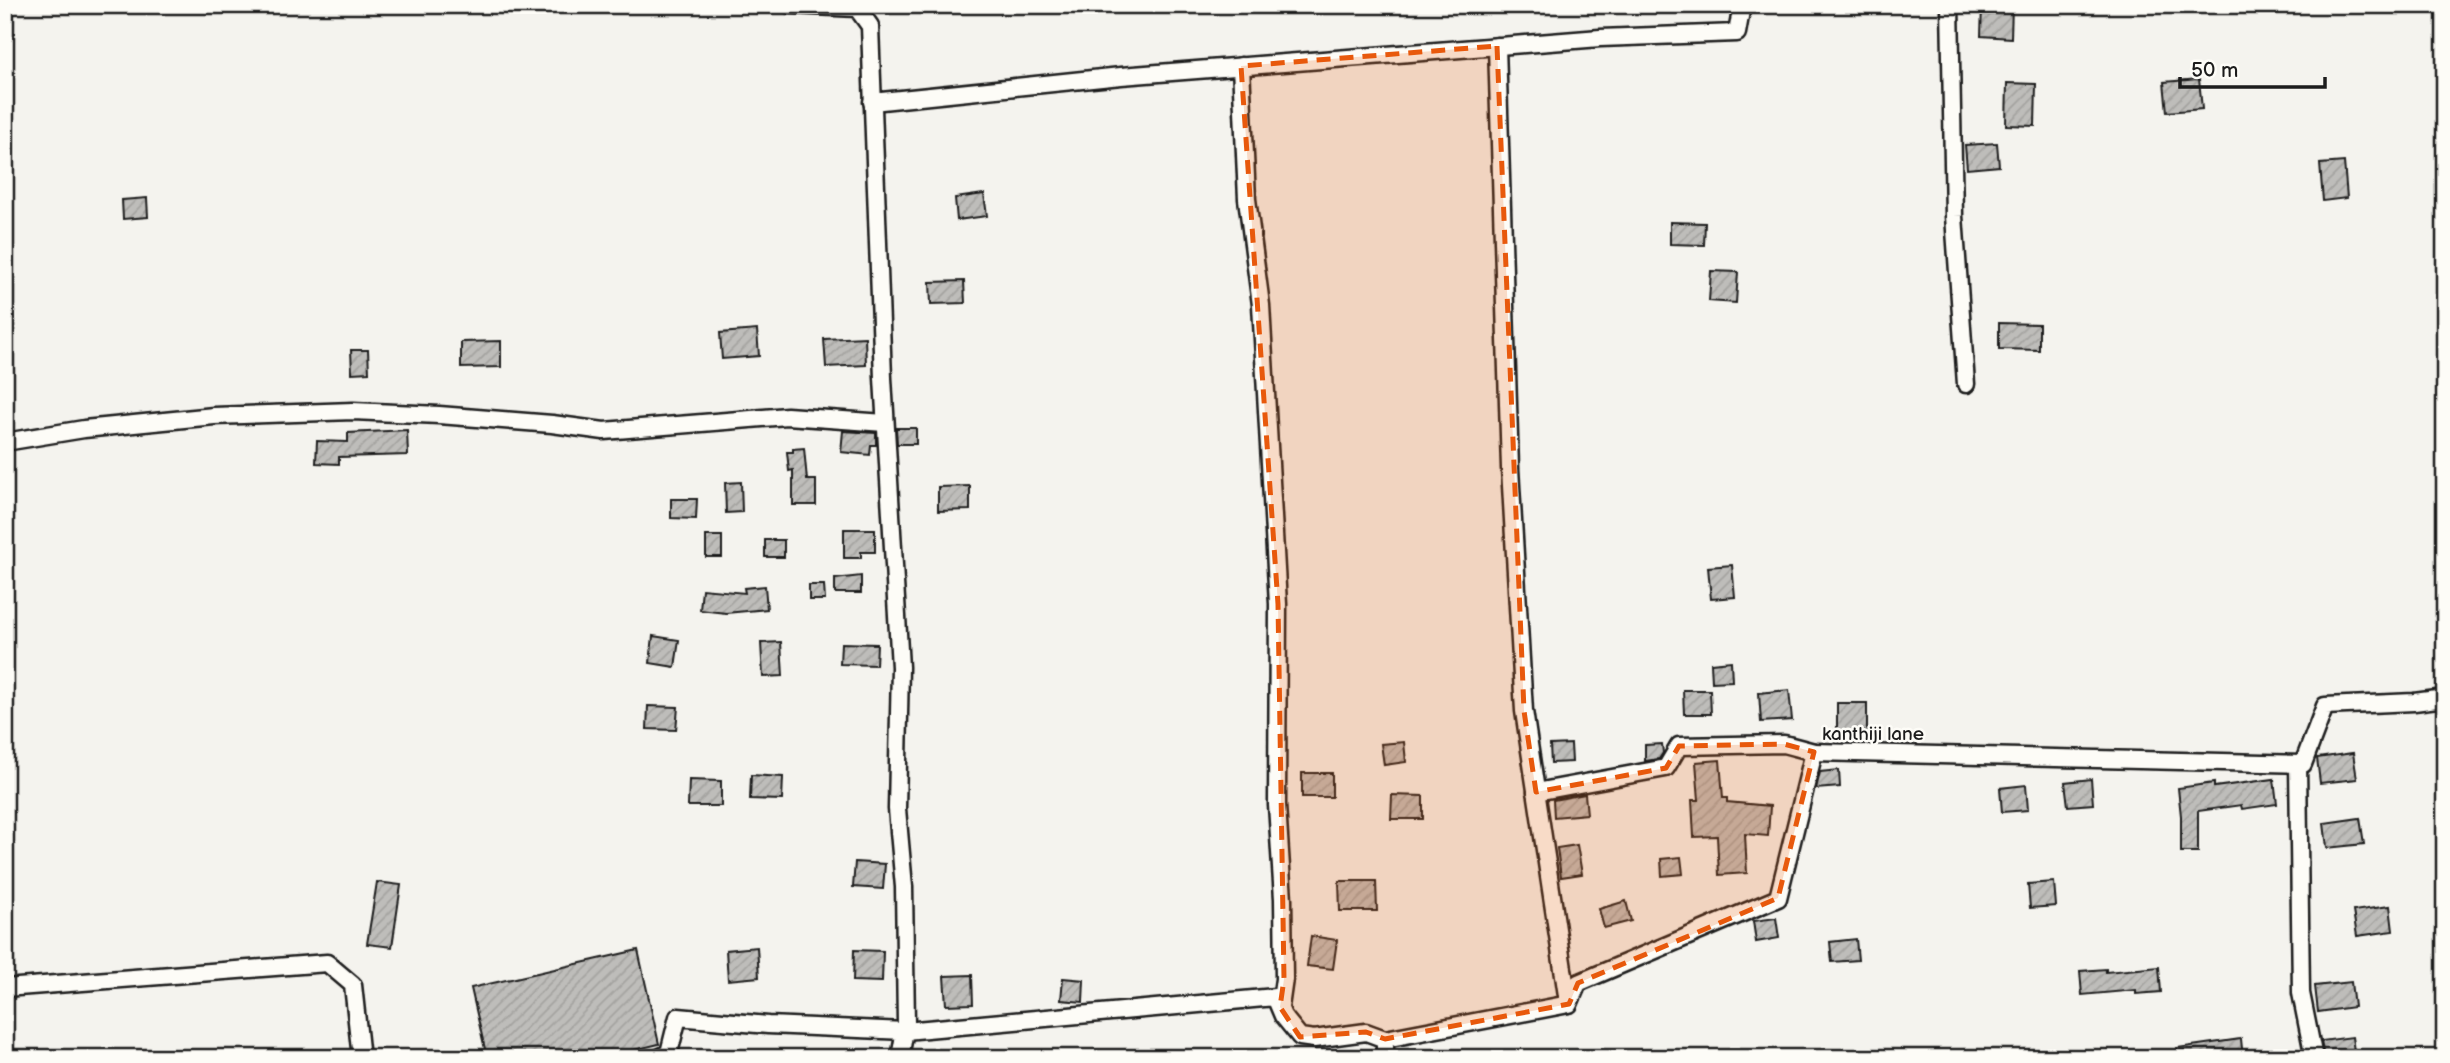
<svg xmlns="http://www.w3.org/2000/svg" width="2450" height="1063" viewBox="0 0 2450 1063" font-family="'Balsamiq Sans',sans-serif">
<style>
.building{fill:url(#building-hatch);stroke:#1c1c1c;stroke-width:2}
.lines{fill:none;stroke-linecap:round;stroke-linejoin:round}
.minor-casing{stroke:#1c1c1c;stroke-width:21}
.minor{stroke:#fdfcf7;stroke-width:16}
.marked{fill:#e8590c;fill-opacity:0.2;stroke:#e8590c;stroke-width:5;stroke-dasharray:14 9;stroke-linejoin:round}
.labels{text-anchor:middle;dominant-baseline:central;stroke-width:5;stroke-linejoin:round;paint-order:stroke}
.street-label{font-size:19px;fill:#1c1c1c;stroke:#fdfcf7}
</style>
<defs>
<pattern id="building-hatch" width="6" height="6" patternUnits="userSpaceOnUse" patternTransform="scale(1.75)"><rect width="6" height="6" fill="#bebdba"/><path d="M-1 1l2-2M0 6l6-6M5 7l2-2" fill="none" stroke="#a3a29f"/></pattern>
</defs>
<rect width="100%" height="100%" fill="#f4f3ee"/>
<filter id="ink" filterUnits="userSpaceOnUse"><feTurbulence type="fractalNoise" baseFrequency=".0143" numOctaves="2"/><feDisplacementMap in="SourceGraphic" scale="14" xChannelSelector="R" yChannelSelector="G"/><feConvolveMatrix kernelMatrix="1 2 1 2 8 2 1 2 1" color-interpolation-filters="sRGB"/></filter>
<g filter="url(#ink)">
<g class="building">
<path d="M1982,5H2012L2011,38L1981,36Z"/>
<path d="M2199,79L2202,109L2167,112L2164,82Z"/>
<path d="M2007,83L2036,84L2035,126L2006,125Z"/>
<path d="M1997,143L1999,166L1967,169L1965,145Z"/>
<path d="M2344,162L2347,198L2323,201L2320,164Z"/>
<path d="M984,194L987,216L957,220L955,198Z"/>
<path d="M147,198L148,217L123,219L122,200Z"/>
<path d="M1670,222L1705,223L1704,245L1670,244Z"/>
<path d="M1711,271L1738,272L1736,303L1709,301Z"/>
<path d="M964,281L965,303L931,304L930,282Z"/>
<path d="M1999,323L2039,324V350L1999,349Z"/>
<path d="M757,330L759,356L722,359L720,333Z"/>
<path d="M865,337L866,365L826,367L824,339Z"/>
<path d="M501,341V367L461,368V342Z"/>
<path d="M351,350H368L369,372L352,373Z"/>
<path d="M896,428H916V444H897Z"/>
<path d="M407,430L408,455L339,457V464L316,463L317,441L348,442V433Z"/>
<path d="M843,431L876,433V445H871L870,455L841,452Z"/>
<path d="M804,448L807,480H816V505H793V470L789,471L787,452H793V449Z"/>
<path d="M741,482L742,512L726,513L725,483Z"/>
<path d="M970,486V510L938,511V487Z"/>
<path d="M671,499H697L696,519L671,518Z"/>
<path d="M844,529H875V552H861V558H844Z"/>
<rect x="706" y="536" width="16" height="21"/>
<rect x="765" y="540" width="19" height="17"/>
<path d="M1732,565L1735,597L1711,599L1708,567Z"/>
<path d="M861,576V593H835V579Z"/>
<path d="M809,585H824L825,600H809Z"/>
<path d="M765,586L767,609L726,613L700,610L702,589L745,593L744,588Z"/>
<path d="M653,636L679,640L675,667L650,663Z"/>
<path d="M781,642L783,676L763,677L761,643Z"/>
<path d="M841,643L877,644L876,665L840,664Z"/>
<path d="M1731,661L1732,681L1712,682L1711,663Z"/>
<path d="M1683,690H1710L1711,714H1684Z"/>
<path d="M1789,690L1792,720L1761,722L1759,693Z"/>
<rect x="1837" y="703" width="30" height="29"/>
<path d="M648,706L678,707L676,730L647,729Z"/>
<path d="M1404,742L1406,762L1384,765L1381,744Z"/>
<path d="M1571,744L1572,762L1551,763L1550,745Z"/>
<path d="M1662,744L1663,753L1659,759L1645,761V745Z"/>
<path d="M2353,753L2357,779L2320,783L2317,758Z"/>
<path d="M1720,760L1723,798H1727V802L1770,806L1768,836L1745,834L1747,873L1719,875L1717,836L1694,837L1692,800H1699L1696,762Z"/>
<path d="M1839,770L1840,787L1816,789L1820,772Z"/>
<rect x="1302" y="773" width="30" height="24"/>
<path d="M751,775L783,777L782,800L750,799Z"/>
<path d="M2091,779L2093,804L2068,806L2065,782Z"/>
<path d="M2274,779L2277,804L2242,809L2241,805L2198,811V852H2181V816L2178,788L2214,783V787Z"/>
<path d="M689,780L721,781V806H688Z"/>
<path d="M2026,785L2028,810L2002,812L2000,788Z"/>
<path d="M1585,794L1587,814L1554,817L1553,800Z"/>
<path d="M1392,795L1423,796V819H1391Z"/>
<path d="M2360,818L2364,844L2327,848L2324,823Z"/>
<path d="M1577,845L1582,874L1561,877L1557,848Z"/>
<path d="M1681,857L1683,874L1662,876L1661,859Z"/>
<path d="M855,862L885,864L883,889L853,887Z"/>
<path d="M1339,881H1376L1377,911H1340Z"/>
<path d="M377,882L401,885L392,947L367,944Z"/>
<path d="M2054,882L2056,906L2030,908L2028,884Z"/>
<path d="M1626,901L1631,921L1604,928L1599,909Z"/>
<path d="M2390,906L2393,931L2357,936L2353,911Z"/>
<path d="M1776,918L1779,938L1756,942L1753,921Z"/>
<path d="M1311,936L1337,940L1333,969L1307,966Z"/>
<path d="M1856,939L1858,960L1832,962L1830,942Z"/>
<path d="M757,947L759,977L728,980L726,950Z"/>
<path d="M638,950L659,1044L600,1058H487L471,988Z"/>
<path d="M854,950L883,951L882,982L853,981Z"/>
<path d="M2159,967L2161,992L2136,994V990L2082,995L2080,971L2106,969V972Z"/>
<path d="M972,975L973,1004L946,1005L944,976Z"/>
<path d="M1063,978L1084,980L1083,1002L1061,1000Z"/>
<path d="M2351,982L2354,1007L2318,1012L2315,986Z"/>
<path d="M2352,1037L2355,1058H2324L2321,1041Z"/>
<path d="M2241,1039L2243,1058H2178L2177,1048Z"/>
</g>
<g class="lines">
<defs>
<g id="minor">
<path d="M790,5L857,8L870,26L883,378L900,667L897,809L904,887L906,1024L900,1058"/>
<path d="M1950,5L1954,216L1966,384"/>
<path d="M1497,46L1510,468L1524,711L1568,1002"/>
<path d="M1241,66L1247,199L1261,305L1278,604L1277,805L1283,899L1284,979L1280,1007"/>
<path d="M872,102L1121,76L1600,38L1737,33L1742,5"/>
<path d="M5,442L84,429L214,416L353,411L439,415L552,424L604,431L787,416L885,423"/>
<path d="M2298,764L2301,993L2314,1058"/>
<path d="M1536,792L1666,768L1679,746L1784,744L1814,752"/>
<path d="M5,988L327,963L353,985L361,1058"/>
<path d="M659,1058L669,1053L678,1017L768,1025L905,1031L1275,997L1283,1016L1300,1037L1314,1039L1366,1032L1385,1039"/>
<path d="M1385,1058V1039L1569,1004L1578,983L1778,898L1814,752L2303,764L2325,706L2414,702L2445,698"/>
</g>
</defs>
<use href="#minor" class="minor-casing"/>
<use href="#minor" class="minor"/>
</g>
</g>
<path class="marked" d="M1497,46L1524,711L1536,792L1666,768L1679,746L1784,744L1814,752L1778,898L1578,983L1569,1004L1385,1039L1366,1032L1300,1037L1280,1007L1284,979L1278,604L1241,66Z"/>
<g class="labels">
<g class="street-label">
<text x="1873" y="734">kanthiji lane</text>
</g>
</g>
<rect width="2450" height="1063" fill="none" stroke="#fdfcf7" stroke-width="28"/>
<rect x="14" y="14" width="2422" height="1035" fill="none" stroke="#1c1c1c" stroke-width="2.5" filter="url(#ink)"/>
<path d="M2180 77v10h145v-10" fill="none" stroke="#1c1c1c" stroke-width="3.5"/>
<text x="2191" y="77" font-size="21" fill="#1c1c1c" stroke="#fdfcf7" stroke-width="5" paint-order="stroke">50 m</text>
</svg>
